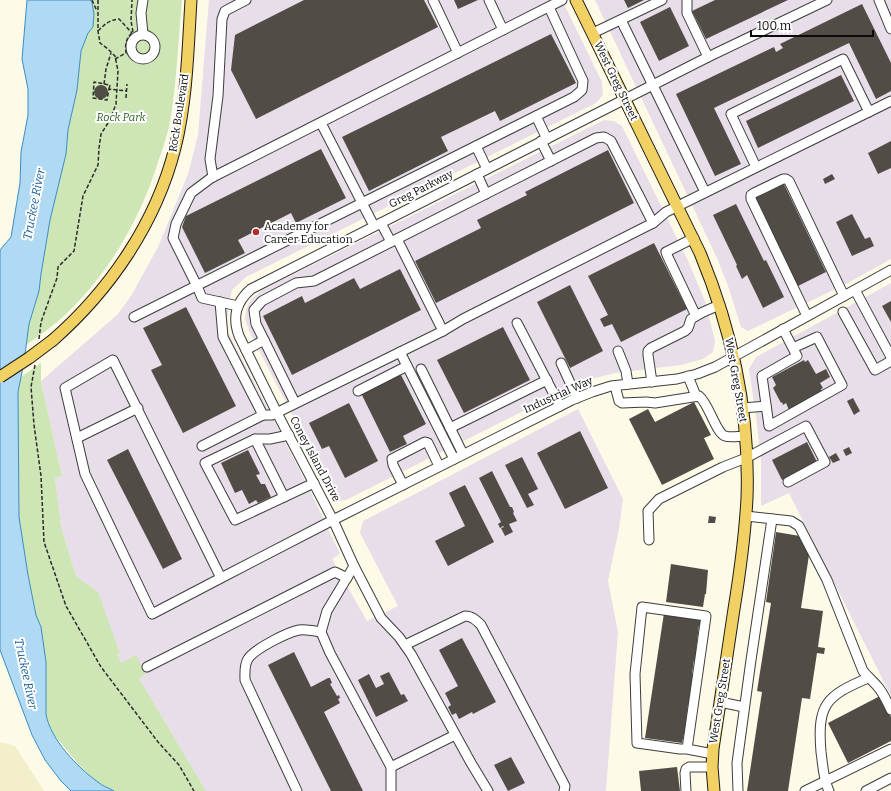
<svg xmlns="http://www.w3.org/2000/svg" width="891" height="791" viewBox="0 0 891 791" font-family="Bitter,serif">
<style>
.industrial{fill:#e8dee9}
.farmland{fill:#f2efca}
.green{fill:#cee6b5}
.water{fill:#b0d9f3;stroke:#3a8dc6}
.building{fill:#524c47}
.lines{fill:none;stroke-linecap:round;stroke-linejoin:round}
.minor-casing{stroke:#3d3d3d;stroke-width:11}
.major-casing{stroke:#1b1b1b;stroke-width:13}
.path{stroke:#2c2c2c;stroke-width:1.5;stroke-dasharray:4 2;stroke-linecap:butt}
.minor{stroke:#fff;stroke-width:9}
.major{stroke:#f2d164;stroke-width:11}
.major-bridge-casing{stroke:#1b1b1b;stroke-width:13;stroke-linecap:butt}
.major-bridge{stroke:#f2d164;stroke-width:11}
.poi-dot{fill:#b32a2f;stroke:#fff;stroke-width:1.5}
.labels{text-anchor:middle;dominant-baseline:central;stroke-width:4;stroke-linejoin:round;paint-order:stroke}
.street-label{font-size:11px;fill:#0a0a0a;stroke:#fff}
.park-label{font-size:11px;font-style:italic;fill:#2b5e1f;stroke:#fff}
.poi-label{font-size:11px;fill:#0a0a0a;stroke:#fff;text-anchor:start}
.water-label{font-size:12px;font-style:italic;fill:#1b5e95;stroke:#fff}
</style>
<rect width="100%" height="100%" fill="#fefae8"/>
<g class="industrial">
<path d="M209,0H562L602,82L603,95L596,103L246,277L232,290L227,319L228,332L310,490L340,554L332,559L367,621L398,606L360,533L363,521L578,409L623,499L619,529L608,581L618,632L606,791H206L139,678L136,655L121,664L117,654L120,653L98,593L76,576L61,526L55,478L62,476L41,381L117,315L131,296L158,247L188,174L198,135Z"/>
<path d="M595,0H891V259L846,284L748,331L741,327L728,286L717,258Z"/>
<path d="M604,120L614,121L622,126L689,263L705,301L715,341L713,352L703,359L681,365L615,373L592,379L575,385L346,500L338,501L312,453L250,333L245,319L246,310L250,301L262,290Z"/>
<path d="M891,283V696L789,493L761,506V461L756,417L749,369L756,357Z"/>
</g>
<path class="farmland" d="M0,742L15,746L44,791H0Z"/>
<g class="green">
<path d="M90,0H182C178,42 177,85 169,127C166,138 163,148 159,159C141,218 110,272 65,315C53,326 39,336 26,345L29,324L39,291L41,274L50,220L66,154L68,130L77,90L81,51L88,33L93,27L92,2Z"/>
<path d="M41,363V381L62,476L55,478L61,526L76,576L98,592L120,653L117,654L121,663L136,655L146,674L139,678L206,791H114L98,783L80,766L51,731L46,714V662L28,575L19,517L18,392L21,377Z"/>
</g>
<path class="water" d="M27,0H90L92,2L94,14L93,27L88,33L81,51L77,90L68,130L66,154L50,220L41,274L39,291L29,324L24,362L18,392L19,517L28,575L36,615L41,627L46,662V714C50,739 78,768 98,782C102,786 109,788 114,791H71L61,781L45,760L32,735L0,650V250L11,237L20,183L21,152L28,115V89L22,59Z"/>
<g class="building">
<path d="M304,0H424L438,27L256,119L231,70L235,35Z"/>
<path d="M454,0H478L458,9Z"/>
<path d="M624,0H644L628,8Z"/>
<path d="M715,0H788L706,39L692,11Z"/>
<path d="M862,4L891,63V91L876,99L849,43L714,108L741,164L715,176L676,94L774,47L776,52L783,48L780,44Z"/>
<path d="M670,7L689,46L659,61L640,22Z"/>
<path d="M551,34L576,83L500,121L495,111L441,137L448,151L369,191L342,137Z"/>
<path d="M841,75L854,101L758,148L746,121Z"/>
<circle cx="101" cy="92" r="7"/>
<path d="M891,141V168L878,174L868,153Z"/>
<path d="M321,149L346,198L296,223L291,213L238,240L245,253L205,273L182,227L186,216Z"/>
<path d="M608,150L634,203L436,303L415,261L481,228L477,220L527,195L525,192Z"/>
<path d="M832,174L835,179L825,184L823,179Z"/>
<path d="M784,184L826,272L798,286L755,197Z"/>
<path d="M736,204L764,261L766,260L784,297L763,308L747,275L742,279L736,266L737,265L713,215Z"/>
<path d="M852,214L865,239L870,237L874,246L852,256L836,222Z"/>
<path d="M654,243L687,309L621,342L612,324L604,327L600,319L608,315L588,276Z"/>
<path d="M400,269L421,310L292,375L263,316L302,296L305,303L354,278L360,289Z"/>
<path d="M570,285L603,351L570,368L537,302Z"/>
<path d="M891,301V322L882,306Z"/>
<path d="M186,307L236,406L183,433L151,370L162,365L143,328Z"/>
<path d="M503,327L530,380L464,413L437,360Z"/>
<path d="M804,360L805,362L808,360L816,374L826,369L830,377L820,383L823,388L821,389L822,392L789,410L786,403L783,405L782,402L781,403L773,388L776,385L772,377Z"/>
<path d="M400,373L426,424L403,436L407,444L390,452L361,393Z"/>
<path d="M853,398L860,411L854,415L847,401Z"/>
<path d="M694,402L711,435L704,438L714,459L662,485L629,419L648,409L655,422Z"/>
<path d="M349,403L378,461L345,478L329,446L322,449L309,423Z"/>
<path d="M580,431L608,488L565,509L537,453Z"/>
<path d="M807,442L817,462L782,480L772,460Z"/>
<path d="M849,447L852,453L846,456L843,450Z"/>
<path d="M128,449L182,559L163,569L107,460Z"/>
<path d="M248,450L260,474L256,475L261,484H265L271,497L258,503L256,500L249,504L242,490L235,493L221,463Z"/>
<path d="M836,453L840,460L833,463L829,457Z"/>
<path d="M522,457L538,489L528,494L534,505L527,508L505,465Z"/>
<path d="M492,471L510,507H512L514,512L513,513L517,521L509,524L513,532L505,536L501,528L504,527L503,526L500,528L498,524L501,522L479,478Z"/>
<path d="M465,485L494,542L448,566L435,541L465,526L449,493Z"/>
<path d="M709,516L716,517L715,523H708Z"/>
<path d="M776,532L800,536L809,555L801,608L823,611L818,647L825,648L824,654L817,653L810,699L802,698L788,791H747L762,692L757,691L771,603L766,602Z"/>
<path d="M671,564L708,570L706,594H705L703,607L666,602Z"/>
<path d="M664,613L702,619L701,625H699L696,650H698L696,660H694L692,674H694L693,680H692L689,700H690L689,706L688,705L686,720H687L682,743L645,738Z"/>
<path d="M462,638L496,702L473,714L472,712L459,719L456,713L452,715L448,707L451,705L445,693L458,686L439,650Z"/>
<path d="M294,652L311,687L328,678H330L332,683L330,684L337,696L339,695L340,698L338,699L340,703L324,712L363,791H331L268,665Z"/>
<path d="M389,672L401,695L404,694L408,701L376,717L358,680L369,674L376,688L384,684L380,676Z"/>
<path d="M880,696L891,717V741L848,763L828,723Z"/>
<path d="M511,757L525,783L508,791L494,765Z"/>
<path d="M677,767L680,791H641L639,771Z"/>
</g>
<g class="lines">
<defs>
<g id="minor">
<path d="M433,0L458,53"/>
<path d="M489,0L503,30"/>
<path d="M879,0L891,29"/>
<path d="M621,20L705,192"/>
<path d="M593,33L662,0"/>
<path d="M143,34L141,13L143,0"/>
<circle cx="143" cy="47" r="12"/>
<path d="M708,57L827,0"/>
<path d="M536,116L547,139"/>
<path d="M321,123L374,226"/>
<path d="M541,141L551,161"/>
<path d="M476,146L487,169"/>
<path d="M756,167L731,114L843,59L869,112"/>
<path d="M477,174L486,194"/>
<path d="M213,177L210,159L218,96L222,19L225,11L246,0"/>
<path d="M381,223L391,242"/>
<path d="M694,238L666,252L667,255L696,316"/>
<path d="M397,239L443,331"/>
<path d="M855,290L891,357"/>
<path d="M220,302L223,337L263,415H272L443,331L463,319L653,223L666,212L678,206L891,101"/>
<path d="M238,306L202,298L197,286L173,238L176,224L191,193L211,178L562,0"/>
<path d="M843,312L875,370L891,361"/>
<path d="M807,316L751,199V195L754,193L783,179H786L789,181L844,296"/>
<path d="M134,317L574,97L582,90L583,81L549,7"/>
<path d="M517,323L560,406"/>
<path d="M783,329L797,356L762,376L769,426L842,385L817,337L793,348"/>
<path d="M264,340L256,324L254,310L262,301L296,283L314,281L596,138L604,137L611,141L653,223"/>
<path d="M246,350L264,340L295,403"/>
<path d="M618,351L626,371L628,384"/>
<path d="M400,352L454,459"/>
<path d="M561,363L577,398"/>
<path d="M421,369L463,454"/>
<path d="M688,376L696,396"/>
<path d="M652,382L648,355V351L651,348L685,331L688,328L691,319C700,313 709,309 720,305"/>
<path d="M615,386L619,401L622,403L646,402L655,403L699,396C709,404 716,433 725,436C730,438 739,436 745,436"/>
<path d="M358,391L407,366"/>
<path d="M742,408L766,406"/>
<path d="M450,428L547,380"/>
<path d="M289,435L270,439H255L205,463L235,520L314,483"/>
<path d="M77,438L138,408"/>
<path d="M255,439L284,497"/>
<path d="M202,446L263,415"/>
<path d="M403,485L393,465L392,459L425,442L428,443L439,466"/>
<path d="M746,516L791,521L799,526L827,580L863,671C868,677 873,681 878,687C884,694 887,702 891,710"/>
<path d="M649,540L648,511L659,499L723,467L746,458L806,426L825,462L788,482"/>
<path d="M354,566L327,611L321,632L330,653L391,767V791"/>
<path d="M221,578L152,614L85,474L65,388L113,360L221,578L333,520L572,400L592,392L611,386L677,379L697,374L715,367L891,270"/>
<path d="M405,645L465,616C472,616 476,620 481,625L565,786L564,791"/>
<path d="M147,667L335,572L347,578"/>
<path d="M720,702L744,707"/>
<path d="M687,749L706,616L642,607L635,674L637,743L680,749H687L713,754"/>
<path d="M391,767L455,735"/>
<path d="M297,791L245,680C245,673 244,665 248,659C254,649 288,632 299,630C306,629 315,631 321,632"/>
<path d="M488,791L471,763L411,654L399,637L381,618L354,566L333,520L277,413L239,336C232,317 236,302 251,289L708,57L687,13V0"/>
<path d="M686,791L685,773L686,769L689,767H712"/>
<path d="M738,791L737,763L751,660L772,519"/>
<path d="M805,791L891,749"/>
<path d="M829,791C823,779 823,765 821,752C817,704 826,696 868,678"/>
<path d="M866,791L891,778"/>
</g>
<g id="major">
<path d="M576,0L700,253C732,330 750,414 747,498C745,535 740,572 734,609C727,656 720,703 713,749L712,767L714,791"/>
<path d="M53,340C110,290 156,223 175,148C187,100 188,49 191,0"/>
</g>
</defs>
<use href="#minor" class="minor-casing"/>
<use href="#major" class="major-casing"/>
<g class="path">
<path d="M92,0L97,11"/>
<path d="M98,31C105,24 109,20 119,19L132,33"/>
<path d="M115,59L126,53C125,44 126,38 133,32L131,21L132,0"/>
<path d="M104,84L106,69L111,53"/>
<path d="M109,89L110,85L94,82L93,98L107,100L109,89L127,91"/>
<path d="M126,98L127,84"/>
<path d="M39,339L41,322L57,278L58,267L74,251L83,196L98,165L99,148L101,134L110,120L116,104L118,71L115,56L108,49L100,43L98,31V0"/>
<path d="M35,365L31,387L34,425L41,476L44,542L66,606L101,667L158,742L179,765L194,791"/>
</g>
<use href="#minor" class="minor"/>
<use href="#major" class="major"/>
<defs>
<path id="major-bridge" d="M0,377L29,358L53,340"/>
</defs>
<use href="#major-bridge" class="major-bridge-casing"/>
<use href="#major-bridge" class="major-bridge"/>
</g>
<circle class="poi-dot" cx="256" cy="232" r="4"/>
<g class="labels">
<g class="street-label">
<text transform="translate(616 81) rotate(64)">West Greg Street</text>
<text transform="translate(179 113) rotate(-81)">Rock Boulevard</text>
<text transform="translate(421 189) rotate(-27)">Greg Parkway</text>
<text transform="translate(736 380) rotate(80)">West Greg Street</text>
<text transform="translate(558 395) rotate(-24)">Industrial Way</text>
<text transform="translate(315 459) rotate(62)">Coney Island Drive</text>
<text transform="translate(720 701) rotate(-81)">West Greg Street</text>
</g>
<g class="park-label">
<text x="121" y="117">Rock Park</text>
</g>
<g class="poi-label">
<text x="264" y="226">Academy for<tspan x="264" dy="13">Career Education</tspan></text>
</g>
<g class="water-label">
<text transform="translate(34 204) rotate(-79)">Truckee River</text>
<text transform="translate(26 674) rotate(78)">Truckee River</text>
</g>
</g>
<path d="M751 30v6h122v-6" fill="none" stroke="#0a0a0a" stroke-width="2"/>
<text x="757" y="30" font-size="12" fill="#0a0a0a" stroke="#ffffff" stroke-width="3" paint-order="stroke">100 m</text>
</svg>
